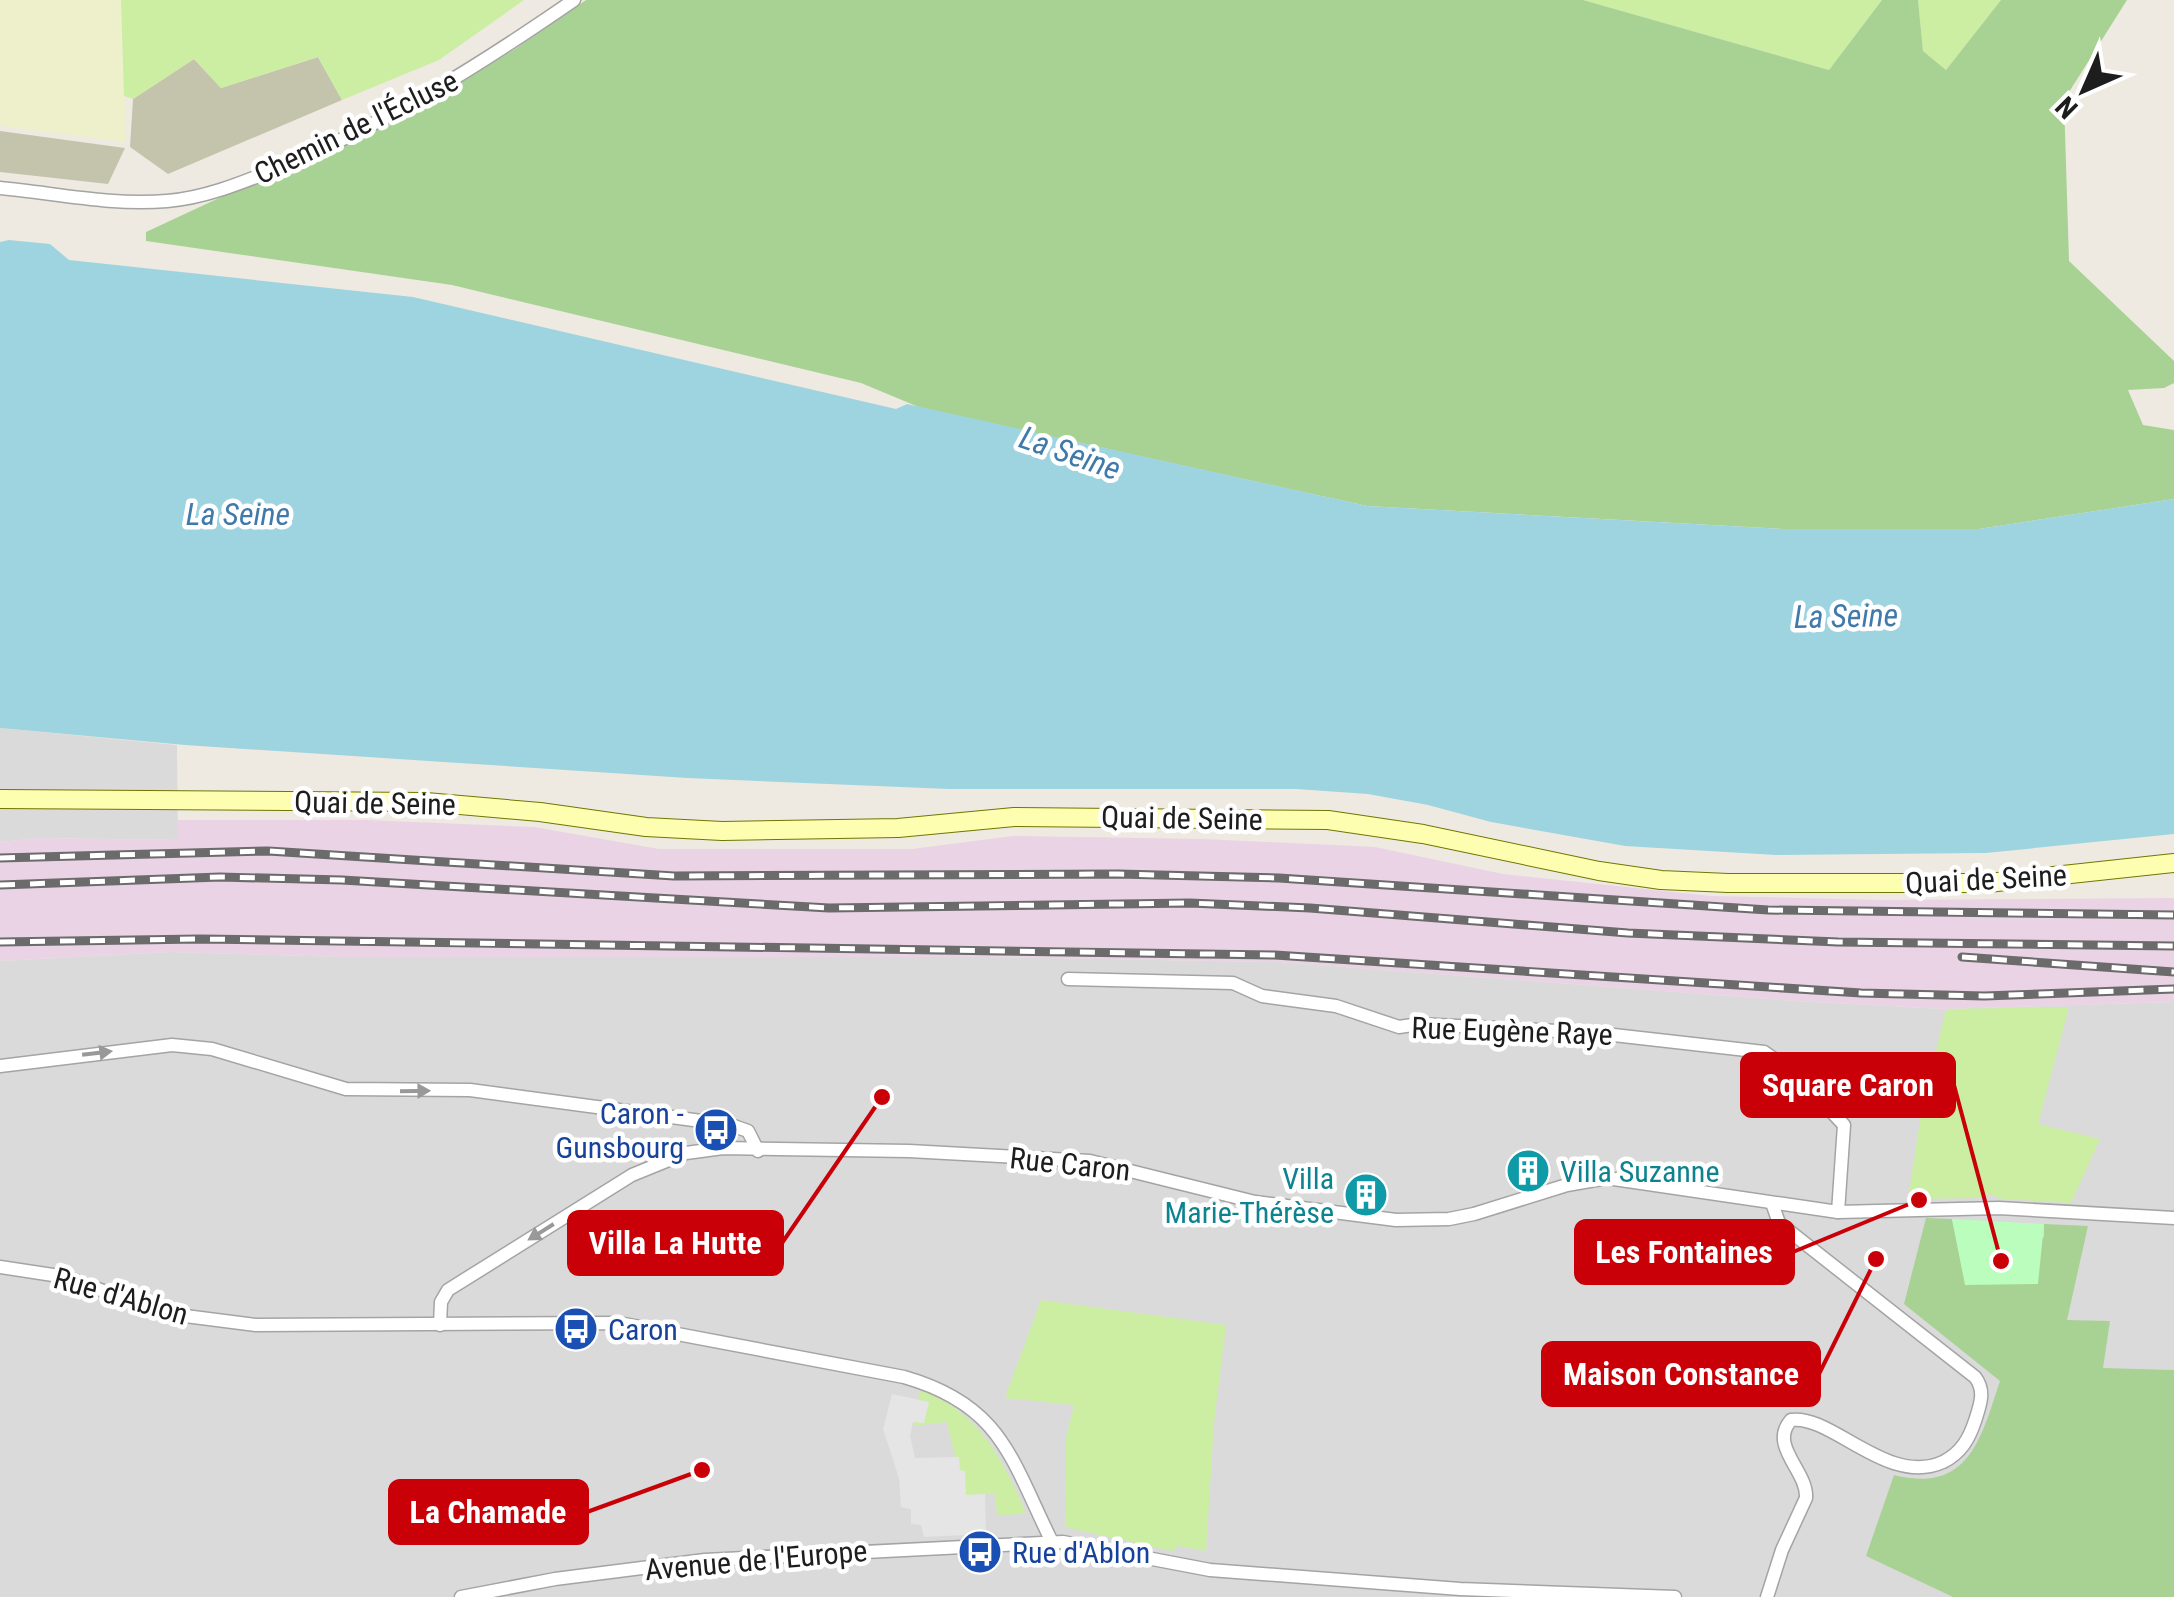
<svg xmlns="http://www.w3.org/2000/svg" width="2174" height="1597" viewBox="0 0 2174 1597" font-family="'Roboto Condensed',sans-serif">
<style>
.residential{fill:#dbdada}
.industrial{fill:#e9d3e5}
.construction{fill:#c4c3ac}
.farmland{fill:#eef0cb}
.grass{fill:#cbeea3}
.forest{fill:#a8d293}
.park{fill:#bafdbd}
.parking{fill:#e5e5e5}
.water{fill:#9ed4e0}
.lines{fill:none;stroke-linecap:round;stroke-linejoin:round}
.street-casing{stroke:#a4a4a4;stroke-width:15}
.secondary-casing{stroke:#6f7700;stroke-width:20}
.street{stroke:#fff;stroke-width:12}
.secondary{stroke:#fdfeb0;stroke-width:18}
.rail-casing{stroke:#6b6b6b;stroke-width:9}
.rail{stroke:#fff;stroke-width:5;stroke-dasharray:15;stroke-linecap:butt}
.oneway{fill:#999}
.labels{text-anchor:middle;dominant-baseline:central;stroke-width:9;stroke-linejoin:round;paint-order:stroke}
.street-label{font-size:30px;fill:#1d1d1d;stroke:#fff}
.transit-label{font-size:30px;fill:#164399;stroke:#fff;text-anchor:start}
.culture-label{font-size:30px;fill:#0d838f;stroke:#fff;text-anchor:start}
.water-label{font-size:32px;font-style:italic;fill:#407aab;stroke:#fff}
.leader{fill:none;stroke:#c90008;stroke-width:4}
.callout-dot{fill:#c90008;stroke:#fff;stroke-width:4}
.callout{fill:#c90008;stroke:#c90008;stroke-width:4}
.callout-label{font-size:32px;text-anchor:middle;font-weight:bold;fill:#fff}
</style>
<rect width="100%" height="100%" fill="#efeae1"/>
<g class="residential">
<path d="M0,728L177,745L178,840L38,838L0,842Z"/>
<path d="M172,952L344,957H986L1278,962L1795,1001L1946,1009L2174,1002V1597H0V961Z"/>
</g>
<path class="industrial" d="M178,820H366L534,827L659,849H912L1013,836L1203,839L1375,847L1503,874L1711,896L1882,900L2174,898V1002L1946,1009L1795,1001L1278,962L986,957H344L172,952L0,961V842L38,838L177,840Z"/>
<g class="construction">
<path d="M318,57L342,100L168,174L130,147L133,99L194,59L221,88Z"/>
<path d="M0,131L125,148L108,184L0,172Z"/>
</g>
<path class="farmland" d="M0,0H121L126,142L0,126Z"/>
<g class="grass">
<path d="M121,0H524L439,60L342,100L318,57L221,88L194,59L133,99L124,96Z"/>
<path d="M1583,0H1882L1829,70Z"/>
<path d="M1918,0H2001L1946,70L1923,51Z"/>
<path d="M2069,1007L2038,1124L2100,1139L2071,1203L2002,1199L1990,1194L1981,1198L1908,1199L1921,1115L1946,1009Z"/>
<path d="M1041,1300L1226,1325L1214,1423L1206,1551L1178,1546L1172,1551L1065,1527L1066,1438L1074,1405L1005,1398Z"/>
<path d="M920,1390C977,1410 1005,1461 1026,1514L997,1515L995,1494L966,1495L965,1471H960L959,1458L955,1457L947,1422L912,1426L928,1402L918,1399Z"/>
</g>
<g class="forest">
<path d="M586,0H1583L1829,70L1882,0H1918L1923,51L1946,70L2001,0H2127L2064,100L2069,261L2174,361V383L2164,388L2128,390L2143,425L2174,430V499L1979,529H1783L1367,506L921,408L861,383L452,285L146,241V232L430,100L515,49Z"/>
<path d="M1926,1218L1952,1219L1966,1285L2044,1237V1224L2088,1226L2067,1320L2110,1321L2103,1368L2174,1370V1597H1953L1866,1556L1894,1475C1969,1494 1981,1438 2000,1381L1904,1304Z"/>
</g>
<path class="park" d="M1952,1219L2044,1224L2038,1284L1965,1285Z"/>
<path class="parking" d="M892,1394L929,1402L924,1423L913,1422L910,1436L915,1458L959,1457L960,1470L965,1471L966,1495L985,1494L986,1534L924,1537L921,1525L911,1524V1509L901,1507L899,1478L883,1429Z"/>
<path class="water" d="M9,240L50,244L69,260L413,297L896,409L907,404L1367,506L1783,529H1979L2174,499V834L1986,853L1776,855L1625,846L1491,822L1428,805L1368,794L1296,789H949L687,778L185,745L0,728V242Z"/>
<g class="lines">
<defs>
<g id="street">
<path d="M0,188C54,193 113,206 167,201C205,198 241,183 276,169C386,124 477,67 574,0"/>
<path d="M1068,979L1233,983L1262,996L1336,1006L1399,1027L1419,1024L1596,1033L1764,1052L1797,1075L1844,1125L1838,1212"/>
<path d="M0,1066L172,1045L212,1049L346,1089L470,1090L731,1125L748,1131L758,1151"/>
<path d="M0,1267L66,1277L162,1313L256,1325L619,1323L904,1377C1002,1405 1011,1459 1052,1542"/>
<path d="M440,1325L441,1302L448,1290L632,1175L686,1153L723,1148L909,1151L1090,1161L1255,1202L1396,1220L1449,1219L1474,1214L1567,1185L1607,1178L1838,1212L1999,1208L2174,1218"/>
<path d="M461,1597L555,1579L705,1560L1063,1542L1210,1570L1460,1589L1675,1597"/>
<path d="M1767,1597L1782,1550L1806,1498C1808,1471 1768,1446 1791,1420C1832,1414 1887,1487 1943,1462C1961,1453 1969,1439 1975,1421C1980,1405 1986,1391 1975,1377L1779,1223L1772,1203"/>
</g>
<path id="secondary" d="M0,799L426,802L540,812L646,827L722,831L898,828L1014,817L1328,820L1423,834L1599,871L1661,880L1728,883H1988L2174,863"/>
</defs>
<use href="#street" class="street-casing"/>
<use href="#secondary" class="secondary-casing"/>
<use href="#street" class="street"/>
<use href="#secondary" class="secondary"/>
<defs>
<g id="rail">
<path d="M0,858L268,851L674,876L1118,874L1279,878L1768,910L2174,915"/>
<path d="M0,885L220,877L342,880L829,908L1190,903L1310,908L1628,933L1838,942L2174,946"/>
<path d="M0,942L200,939L1275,955L1861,993L1984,996L2174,989"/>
<path d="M1962,957L2174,972"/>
</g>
</defs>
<use href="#rail" class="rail-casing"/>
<use href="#rail" class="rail"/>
</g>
<defs><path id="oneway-solid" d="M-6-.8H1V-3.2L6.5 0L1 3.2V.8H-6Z" transform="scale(2.5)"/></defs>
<g class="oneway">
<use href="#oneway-solid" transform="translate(97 1053) rotate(-7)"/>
<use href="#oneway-solid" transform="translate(415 1091) rotate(-1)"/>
<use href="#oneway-solid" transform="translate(541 1232) rotate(148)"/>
</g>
<defs>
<symbol id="bus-disc" viewBox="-11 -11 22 22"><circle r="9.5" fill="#1a4fb4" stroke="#fff"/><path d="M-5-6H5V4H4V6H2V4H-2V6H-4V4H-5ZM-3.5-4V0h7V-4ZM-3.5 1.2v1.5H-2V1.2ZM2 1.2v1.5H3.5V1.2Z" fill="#fff"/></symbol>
<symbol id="building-disc" viewBox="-11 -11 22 22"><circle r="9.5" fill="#0f9aa8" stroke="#fff"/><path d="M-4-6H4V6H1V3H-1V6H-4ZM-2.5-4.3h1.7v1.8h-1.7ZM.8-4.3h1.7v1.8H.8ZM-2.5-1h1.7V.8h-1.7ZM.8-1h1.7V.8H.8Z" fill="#fff"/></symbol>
</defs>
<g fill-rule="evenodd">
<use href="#bus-disc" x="691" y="1105" width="50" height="50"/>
<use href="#building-disc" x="1503" y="1146" width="50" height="50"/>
<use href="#building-disc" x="1341" y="1170" width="50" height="50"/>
<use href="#bus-disc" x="551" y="1304" width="50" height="50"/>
<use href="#bus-disc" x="955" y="1527" width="50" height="50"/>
</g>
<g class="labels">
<g class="street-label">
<text transform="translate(356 127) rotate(-26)">Chemin de l'Écluse</text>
<text transform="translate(375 803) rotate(1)">Quai de Seine</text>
<text transform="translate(1182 818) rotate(1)">Quai de Seine</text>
<text transform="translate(1986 879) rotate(-3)">Quai de Seine</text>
<text transform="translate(1512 1031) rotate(2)">Rue Eugène Raye</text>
<text transform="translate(1070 1164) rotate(6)">Rue Caron</text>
<text transform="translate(121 1296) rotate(16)">Rue d'Ablon</text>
<text transform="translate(756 1560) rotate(-5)">Avenue de l'Europe</text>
</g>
<g class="transit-label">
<text x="684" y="1113" text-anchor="end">Caron -<tspan x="684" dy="34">Gunsbourg</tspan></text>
<text x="608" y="1329">Caron</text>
<text x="1012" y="1552">Rue d'Ablon</text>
</g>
<g class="culture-label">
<text x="1560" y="1171">Villa Suzanne</text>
<text x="1334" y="1178" text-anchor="end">Villa<tspan x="1334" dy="34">Marie-Thérèse</tspan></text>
</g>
<g class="water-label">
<text transform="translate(1070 453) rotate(19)">La Seine</text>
<text x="238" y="514">La Seine</text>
<text transform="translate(1846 616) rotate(-1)">La Seine</text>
</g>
</g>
<path class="leader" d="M2001 1261L1954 1085M882 1097L782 1243M1919 1200L1793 1252M1876 1259L1819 1374M702 1470L587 1512"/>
<g class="callout-dot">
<circle cx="2001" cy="1261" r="10"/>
<circle cx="882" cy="1097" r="10"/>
<circle cx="1919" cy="1200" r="10"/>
<circle cx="1876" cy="1259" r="10"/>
<circle cx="702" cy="1470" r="10"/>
</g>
<g class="callout">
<rect x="1742" y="1054" width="212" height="62" rx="10"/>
<rect x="569" y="1212" width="213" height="62" rx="10"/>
<rect x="1576" y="1221" width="217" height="62" rx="10"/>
<rect x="1543" y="1343" width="276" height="62" rx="10"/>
<rect x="390" y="1481" width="197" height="62" rx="10"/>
</g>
<g class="callout-label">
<text x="1848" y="1096">Square Caron</text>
<text x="675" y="1254">Villa La Hutte</text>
<text x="1684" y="1263">Les Fontaines</text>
<text x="1681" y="1385">Maison Constance</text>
<text x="488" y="1523">La Chamade</text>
</g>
<g transform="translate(2084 90) rotate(225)" stroke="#ffffff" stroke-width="8" paint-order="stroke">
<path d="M0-8L18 38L0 25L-18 38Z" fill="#1d1d1d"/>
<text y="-15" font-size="28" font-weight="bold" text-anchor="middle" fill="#1d1d1d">N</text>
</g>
</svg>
